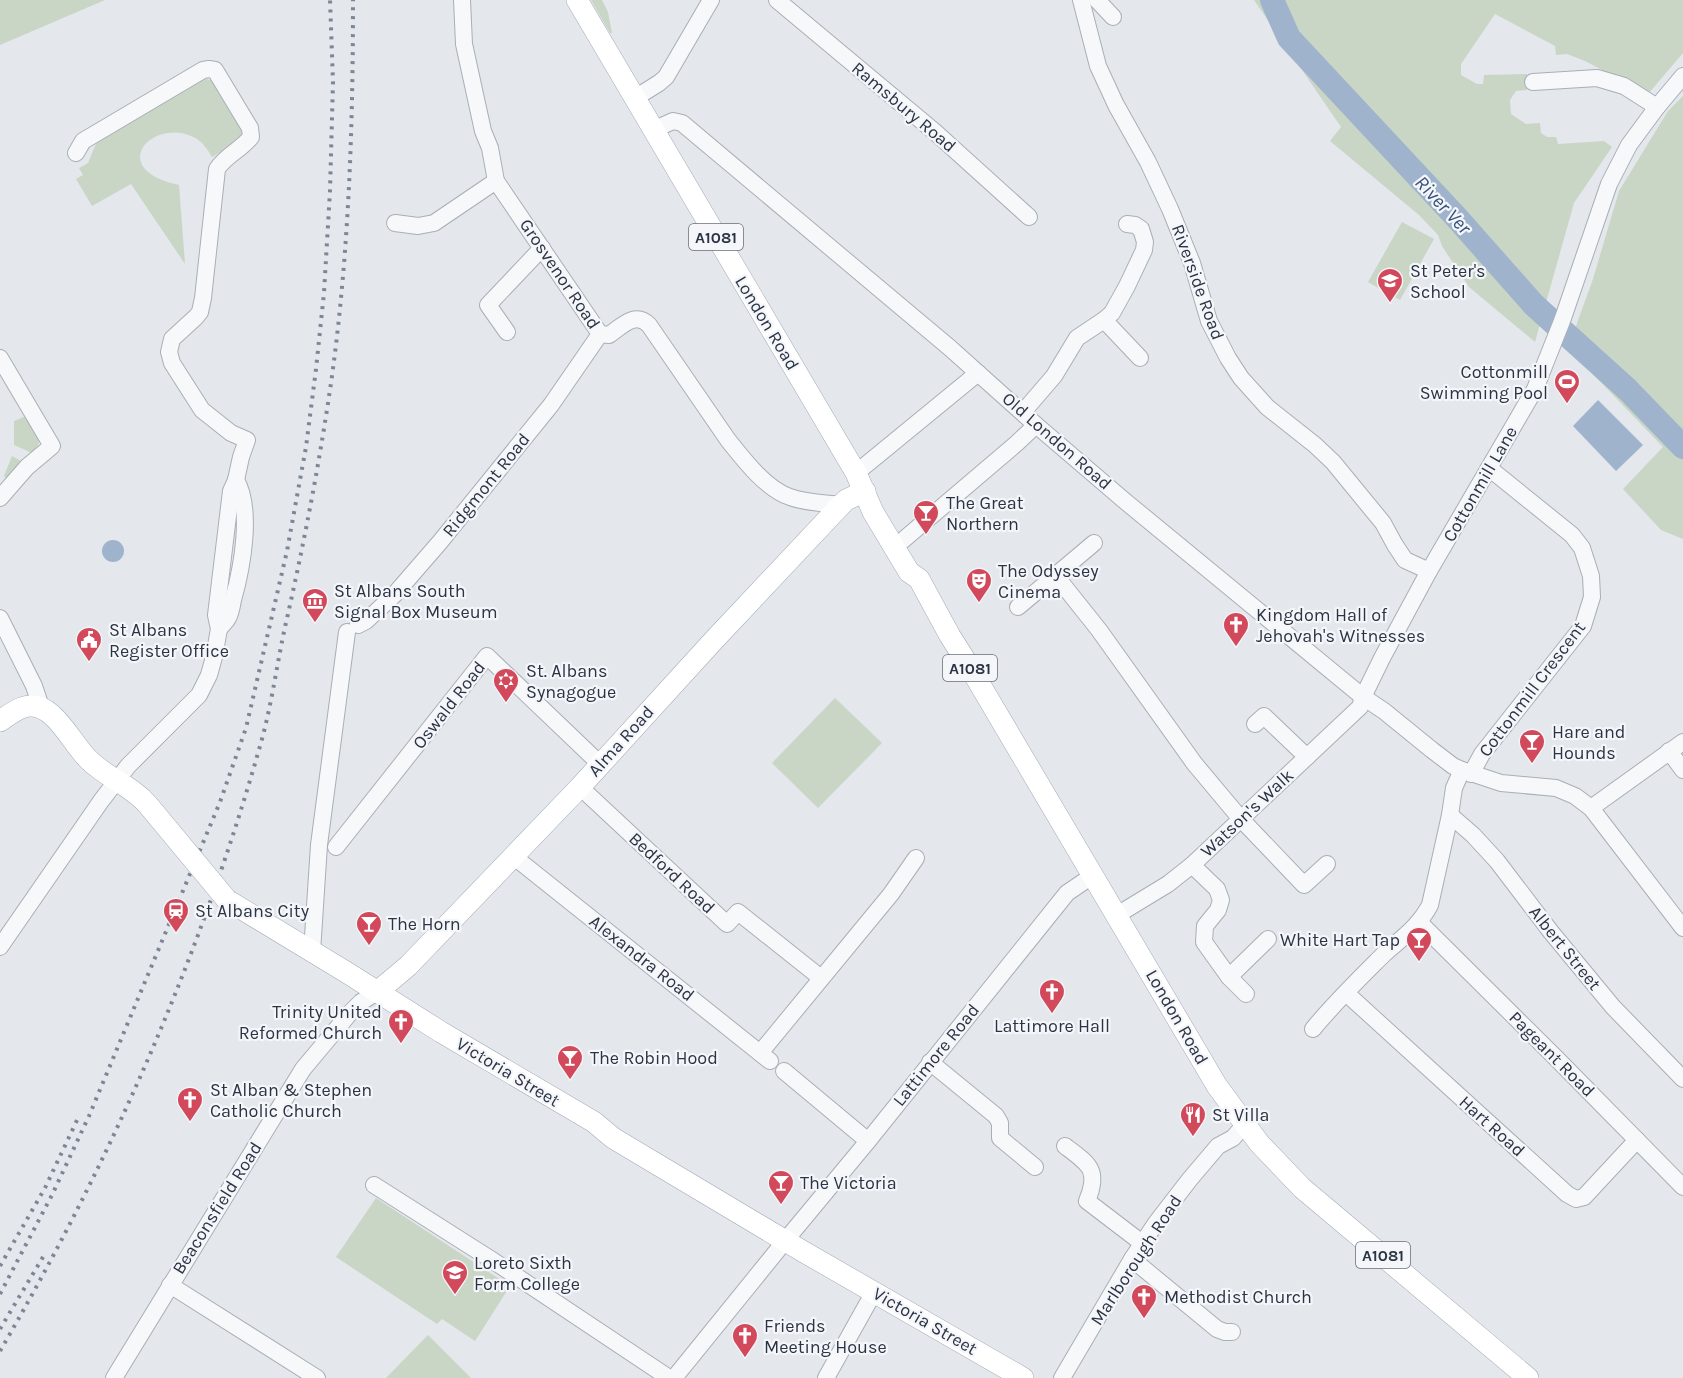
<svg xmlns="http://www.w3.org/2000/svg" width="1683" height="1378" viewBox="0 0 1683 1378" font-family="Karla,sans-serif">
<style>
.green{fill:#c9d6c5}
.water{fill:#9fb4cc}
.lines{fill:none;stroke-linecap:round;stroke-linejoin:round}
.river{stroke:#9fb4cc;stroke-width:24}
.minor-casing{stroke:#a9aeb7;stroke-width:18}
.major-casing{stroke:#a3abb8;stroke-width:22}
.minor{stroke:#f7f8fa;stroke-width:16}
.major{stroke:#fff;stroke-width:21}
.rail{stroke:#7d8696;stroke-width:4;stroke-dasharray:3 6;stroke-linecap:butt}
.major-bridge-casing{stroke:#a3abb8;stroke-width:22;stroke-linecap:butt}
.major-bridge{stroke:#fff;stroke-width:21}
.labels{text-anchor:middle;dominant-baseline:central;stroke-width:4.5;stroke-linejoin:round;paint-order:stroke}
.shield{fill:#f4f6f9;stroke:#676e7b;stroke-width:1.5}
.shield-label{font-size:16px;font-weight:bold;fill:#2b3445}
.street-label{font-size:18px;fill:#2b3445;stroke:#f4f6f9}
.poi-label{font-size:18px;fill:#2b3445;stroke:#f4f6f9;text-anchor:start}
.water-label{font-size:20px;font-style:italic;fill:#34527a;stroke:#f4f6f9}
</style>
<rect width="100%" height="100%" fill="#e4e7ec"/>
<g class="green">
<path d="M0,0H105L0,45Z"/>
<path d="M591,0H602L608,12L612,33H610Z"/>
<path d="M1254,0H1683V53L1648,94L1585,61L1567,54L1556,55L1555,46L1495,14L1461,64V75L1477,84H1483L1484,75L1527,74V90L1516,91L1510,100L1511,114L1526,124L1540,123L1541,133L1547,137H1556L1558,144L1604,141L1612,147L1574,203L1535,342L1469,287L1442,246L1438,235L1419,215L1330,141L1341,127Z"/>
<path d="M202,78L211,80L217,84L243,129L240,141L212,157C208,150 203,143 197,139C156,114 102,168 179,185L185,264L131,184L92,206L76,179L83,175L79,168L88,163L98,139Z"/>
<path d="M1683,96V539L1661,530L1623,489L1663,447L1568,348L1593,279L1619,191L1668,111Z"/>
<path d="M1402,222L1434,239L1400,300L1368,282Z"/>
<path d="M26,416L39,441L38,445L32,453L14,445V421Z"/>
<path d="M12,456L21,461L20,464L8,478H6L4,476Z"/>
<path d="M835,698L882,743L818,808L772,763Z"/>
<path d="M376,1198L510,1286L475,1341L442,1319L437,1324L336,1257Z"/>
<path d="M428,1335L471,1378H386Z"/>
</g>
<g class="water">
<path d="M1598,400L1643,445L1616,471L1573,426Z"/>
<circle cx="113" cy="551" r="11"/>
</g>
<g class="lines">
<path class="river" d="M1272,0L1289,38L1457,218L1534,305L1628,390L1683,447"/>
<defs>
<g id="minor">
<path d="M462,0L464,44L483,131L490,148L496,181L600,334L609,335C622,326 635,311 649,325L728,440C743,459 766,489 790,497C806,503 824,503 841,505"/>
<path d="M777,0L935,132L1029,217"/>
<path d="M1081,0L1098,66L1116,105L1148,162L1170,209L1192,263L1209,321L1228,358L1241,378L1267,407L1315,445L1333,462L1383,523L1395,545L1405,560L1429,571"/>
<path d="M1097,0L1113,17"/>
<path d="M1533,82L1597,78L1624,86L1657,107"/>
<path d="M635,98L659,83L666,77L711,0"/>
<path d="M653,130L673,121L682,123L950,348L1036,425L1126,502L1363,697L1384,711L1432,750L1453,766L1462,770L1501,783L1556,788L1575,796L1591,808L1683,928"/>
<path d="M395,223L418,226L434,223L496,181"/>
<path d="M1104,320L1140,358"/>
<path d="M507,332L488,305L542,248"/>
<path d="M0,358L52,446L27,467L0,498"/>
<path d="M1023,412L1054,376L1077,338L1104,320L1112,313L1127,286L1144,250L1145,242L1141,229L1135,225L1127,224"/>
<path d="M856,473L978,373"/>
<path d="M902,541L1017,443L1036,425"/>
<path d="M1056,576L1099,630L1194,763L1240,818L1304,885L1327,864"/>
<path d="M1018,607L1094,543"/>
<path d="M0,618L34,686L41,707"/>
<path d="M358,625L366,621L394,595L440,542L551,405L600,334"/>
<path d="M219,629C222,625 226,622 228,618C231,613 232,605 233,600C242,568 253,510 236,480"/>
<path d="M1255,724L1264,716L1307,757"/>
<path d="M1669,751L1683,770"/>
<path d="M1471,774L1482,754L1583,626L1592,597L1591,576L1582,548L1572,535L1489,468"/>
<path d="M580,787L727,924L738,912L821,978"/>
<path d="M1591,808L1683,742"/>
<path d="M1450,815L1473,835L1497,861L1551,932L1613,1007L1683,1079"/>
<path d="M336,847L487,656L600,764"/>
<path d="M513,856L770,1061"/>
<path d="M1192,865L1217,889L1221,900L1218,910L1205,926L1204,942L1229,977L1246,994"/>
<path d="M1117,915L1168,884L1192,865L1360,707L1363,697L1382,658L1429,571L1535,389L1562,321L1609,184L1629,145L1657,107L1683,76"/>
<path d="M1419,922L1557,1059L1683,1187"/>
<path d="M0,947L101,801L128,766L199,695L209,675L214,657L219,629L216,615L231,491L236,480L241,457L247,440L231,433L202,410L172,363L169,352L172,339L196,317L200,312L203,298L217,169C226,155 241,150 251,137L250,128L215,70L209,69L203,70L83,141L76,153"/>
<path d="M312,952L319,845L347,632"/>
<path d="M1229,977L1268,939"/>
<path d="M1346,993L1567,1194L1576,1199L1584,1197L1637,1140"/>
<path d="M1313,1029C1335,1002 1360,978 1385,953C1402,938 1419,926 1430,905L1450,815L1454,788L1462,770"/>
<path d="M760,1053L891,894L916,858"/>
<path d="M930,1062L996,1116L1000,1123V1138L1035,1167"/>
<path d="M784,1071L868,1141"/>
<path d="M1065,1146C1089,1164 1100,1170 1087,1201L1142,1243"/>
<path d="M374,1185L492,1260L669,1378"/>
<path d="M1132,1259L1217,1329L1225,1332H1232"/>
<path d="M170,1285L317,1378"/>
<path d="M114,1378L303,1069L349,1014L361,1002L377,992"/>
<path d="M674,1378L785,1241L868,1141L1067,893L1092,876"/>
<path d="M826,1378L874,1292"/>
<path d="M1062,1378L1132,1259L1156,1223L1190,1179L1218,1146L1233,1138L1245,1124"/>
</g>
<g id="major">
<path d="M577,0L856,473L873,512L909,572L919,579L950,636L969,666L1217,1086L1259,1143L1302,1188L1528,1378"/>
<path d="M0,721C12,713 23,703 38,707C58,712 74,746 89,760C107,778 132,786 148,805"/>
<path d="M227,900L346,972L441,1032L594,1122L613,1138L804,1252L1023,1378"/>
<path d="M377,992L408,966L580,787L714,640L841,505L846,500L865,491"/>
</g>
</defs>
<use href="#minor" class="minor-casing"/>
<use href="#major" class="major-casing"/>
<use href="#minor" class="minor"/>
<use href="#major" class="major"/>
<g class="rail">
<path d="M0,1266L45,1188L79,1116"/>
<path d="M0,1294L52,1195L89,1116L220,802L246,728L287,551L306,447L316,369L324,293L330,191L333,82L330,0"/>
<path d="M0,1329L46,1252"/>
<path d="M0,1351C112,1159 202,953 262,739C272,702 277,664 285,627C304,544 320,460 332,376C349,251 353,125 353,0"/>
</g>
<defs>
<path id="major-bridge" d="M148,805L227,900"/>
</defs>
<use href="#major-bridge" class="major-bridge-casing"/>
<use href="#major-bridge" class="major-bridge"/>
</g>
<defs>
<symbol id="school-pin" viewBox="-11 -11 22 30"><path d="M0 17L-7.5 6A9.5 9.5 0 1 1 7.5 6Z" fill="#d1495b" stroke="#f4f6f9"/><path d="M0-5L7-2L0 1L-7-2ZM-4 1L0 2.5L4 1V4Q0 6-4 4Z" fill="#fff"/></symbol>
<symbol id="stadium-pin" viewBox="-11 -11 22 30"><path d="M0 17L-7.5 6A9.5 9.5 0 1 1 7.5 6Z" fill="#d1495b" stroke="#f4f6f9"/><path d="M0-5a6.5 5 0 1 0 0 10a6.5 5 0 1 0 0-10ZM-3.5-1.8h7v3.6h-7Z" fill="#fff"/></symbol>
<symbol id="bar-pin" viewBox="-11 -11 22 30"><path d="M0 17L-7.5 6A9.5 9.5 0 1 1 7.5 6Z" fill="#d1495b" stroke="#f4f6f9"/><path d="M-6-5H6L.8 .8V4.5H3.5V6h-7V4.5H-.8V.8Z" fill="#fff"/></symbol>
<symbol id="theatre-pin" viewBox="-11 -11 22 30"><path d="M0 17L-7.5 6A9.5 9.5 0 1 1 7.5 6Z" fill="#d1495b" stroke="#f4f6f9"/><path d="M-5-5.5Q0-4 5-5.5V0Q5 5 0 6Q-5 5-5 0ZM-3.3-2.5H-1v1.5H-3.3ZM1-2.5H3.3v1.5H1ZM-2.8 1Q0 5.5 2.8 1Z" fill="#fff"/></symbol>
<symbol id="museum-pin" viewBox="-11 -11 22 30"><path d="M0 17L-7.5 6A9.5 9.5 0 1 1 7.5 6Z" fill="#d1495b" stroke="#f4f6f9"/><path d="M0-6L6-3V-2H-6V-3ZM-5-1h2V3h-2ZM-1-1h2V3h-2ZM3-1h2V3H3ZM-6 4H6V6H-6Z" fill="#fff"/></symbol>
<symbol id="church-pin" viewBox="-11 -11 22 30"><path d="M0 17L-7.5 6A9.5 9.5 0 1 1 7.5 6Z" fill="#d1495b" stroke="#f4f6f9"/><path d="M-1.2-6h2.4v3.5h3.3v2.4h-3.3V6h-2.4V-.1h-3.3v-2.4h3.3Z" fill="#fff"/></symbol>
<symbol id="civic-pin" viewBox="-11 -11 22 30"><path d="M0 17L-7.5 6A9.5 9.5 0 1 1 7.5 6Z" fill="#d1495b" stroke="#f4f6f9"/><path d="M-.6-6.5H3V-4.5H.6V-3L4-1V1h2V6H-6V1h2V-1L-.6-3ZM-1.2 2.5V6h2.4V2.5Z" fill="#fff"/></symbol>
<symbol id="synagogue-pin" viewBox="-11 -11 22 30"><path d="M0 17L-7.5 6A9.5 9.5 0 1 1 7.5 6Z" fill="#d1495b" stroke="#f4f6f9"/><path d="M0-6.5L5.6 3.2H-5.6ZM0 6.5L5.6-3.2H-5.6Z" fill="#fff"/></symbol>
<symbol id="station-pin" viewBox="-11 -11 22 30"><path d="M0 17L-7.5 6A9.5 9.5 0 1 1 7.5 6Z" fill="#d1495b" stroke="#f4f6f9"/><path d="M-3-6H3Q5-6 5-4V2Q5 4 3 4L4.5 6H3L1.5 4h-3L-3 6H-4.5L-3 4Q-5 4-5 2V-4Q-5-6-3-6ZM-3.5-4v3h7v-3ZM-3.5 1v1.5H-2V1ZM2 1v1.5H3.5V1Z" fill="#fff"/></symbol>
<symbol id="restaurant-pin" viewBox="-11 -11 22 30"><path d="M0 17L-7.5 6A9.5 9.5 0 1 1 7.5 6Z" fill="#d1495b" stroke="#f4f6f9"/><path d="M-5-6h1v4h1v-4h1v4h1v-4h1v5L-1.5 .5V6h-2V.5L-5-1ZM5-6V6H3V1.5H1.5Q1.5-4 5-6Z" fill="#fff"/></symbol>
</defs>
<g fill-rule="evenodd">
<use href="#school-pin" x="1375" y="266" width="30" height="40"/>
<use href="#stadium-pin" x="1552" y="367" width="30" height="40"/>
<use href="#bar-pin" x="911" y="498" width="30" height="40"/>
<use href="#theatre-pin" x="964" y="566" width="30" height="40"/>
<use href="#museum-pin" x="300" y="586" width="30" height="40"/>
<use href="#church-pin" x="1221" y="610" width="30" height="40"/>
<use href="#civic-pin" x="74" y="625" width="30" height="40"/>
<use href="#synagogue-pin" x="491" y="666" width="30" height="40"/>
<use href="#bar-pin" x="1517" y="727" width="30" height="40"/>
<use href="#station-pin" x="161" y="896" width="30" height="40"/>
<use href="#bar-pin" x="354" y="909" width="30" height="40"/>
<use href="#bar-pin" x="1404" y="925" width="30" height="40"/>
<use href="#church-pin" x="1037" y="977" width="30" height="40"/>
<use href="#church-pin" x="386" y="1007" width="30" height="40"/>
<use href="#bar-pin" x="555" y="1043" width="30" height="40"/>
<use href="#church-pin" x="175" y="1085" width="30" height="40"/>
<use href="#restaurant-pin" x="1178" y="1100" width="30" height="40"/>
<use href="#bar-pin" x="766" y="1168" width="30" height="40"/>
<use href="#school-pin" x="440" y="1258" width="30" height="40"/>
<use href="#church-pin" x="1129" y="1282" width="30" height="40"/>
<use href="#church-pin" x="730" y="1321" width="30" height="40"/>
</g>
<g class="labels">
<g class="shield">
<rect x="689" y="224" width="54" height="26" rx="4.5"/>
<rect x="943" y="655" width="54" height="26" rx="4.5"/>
<rect x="1356" y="1242" width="54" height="26" rx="4.5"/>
</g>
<g class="shield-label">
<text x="716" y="237">A1081</text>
<text x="970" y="668">A1081</text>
<text x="1383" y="1255">A1081</text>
</g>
<g class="street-label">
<text transform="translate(904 107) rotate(40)">Ramsbury Road</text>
<text transform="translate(560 274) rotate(56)">Grosvenor Road</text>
<text transform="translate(1198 282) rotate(70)">Riverside Road</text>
<text transform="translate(767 323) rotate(59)">London Road</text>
<text transform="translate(1057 441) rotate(41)">Old London Road</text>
<text transform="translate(1480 484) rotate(-60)">Cottonmill Lane</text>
<text transform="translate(486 485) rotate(-51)">Ridgmont Road</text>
<text transform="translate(1532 689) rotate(-53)">Cottonmill Crescent</text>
<text transform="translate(449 705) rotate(-52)">Oswald Road</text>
<text transform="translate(621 741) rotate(-48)">Alma Road</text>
<text transform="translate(1247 813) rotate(-43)">Watson's Walk</text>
<text transform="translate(672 873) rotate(43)">Bedford Road</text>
<text transform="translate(1565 948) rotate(51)">Albert Street</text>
<text transform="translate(642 958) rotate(38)">Alexandra Road</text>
<text transform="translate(1177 1017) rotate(60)">London Road</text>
<text transform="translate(1552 1054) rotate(45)">Pageant Road</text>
<text transform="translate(936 1055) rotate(-51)">Lattimore Road</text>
<text transform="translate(508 1072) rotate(31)">Victoria Street</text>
<text transform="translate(1492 1126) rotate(42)">Hart Road</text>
<text transform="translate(217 1208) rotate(-58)">Beaconsfield Road</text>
<text transform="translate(1136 1260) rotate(-57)">Marlborough Road</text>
<text transform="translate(925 1321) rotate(30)">Victoria Street</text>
</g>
<g class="poi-label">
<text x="1410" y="271">St Peter's<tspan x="1410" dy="21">School</tspan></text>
<text x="1548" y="372" text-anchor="end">Cottonmill<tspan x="1548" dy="21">Swimming Pool</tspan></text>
<text x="946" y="503">The Great<tspan x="946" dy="21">Northern</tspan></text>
<text x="998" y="571">The Odyssey<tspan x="998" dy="21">Cinema</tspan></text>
<text x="334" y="591">St Albans South<tspan x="334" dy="21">Signal Box Museum</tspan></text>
<text x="1256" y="615">Kingdom Hall of<tspan x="1256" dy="21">Jehovah's Witnesses</tspan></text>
<text x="109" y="630">St Albans<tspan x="109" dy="21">Register Office</tspan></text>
<text x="526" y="671">St. Albans<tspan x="526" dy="21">Synagogue</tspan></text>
<text x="1552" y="732">Hare and<tspan x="1552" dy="21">Hounds</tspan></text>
<text x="195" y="911">St Albans City</text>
<text x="388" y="924">The Horn</text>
<text x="1400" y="940" text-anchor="end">White Hart Tap</text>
<text x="382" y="1012" text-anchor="end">Trinity United<tspan x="382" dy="21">Reformed Church</tspan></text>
<text x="1052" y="1026" text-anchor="middle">Lattimore Hall</text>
<text x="590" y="1058">The Robin Hood</text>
<text x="210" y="1090">St Alban &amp; Stephen<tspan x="210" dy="21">Catholic Church</tspan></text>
<text x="1212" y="1115">St Villa</text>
<text x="800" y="1183">The Victoria</text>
<text x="474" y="1263">Loreto Sixth<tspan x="474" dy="21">Form College</tspan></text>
<text x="1164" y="1297">Methodist Church</text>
<text x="764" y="1326">Friends<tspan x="764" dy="21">Meeting House</tspan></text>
</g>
<g class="water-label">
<text transform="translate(1443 205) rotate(47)">River Ver</text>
</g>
</g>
</svg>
